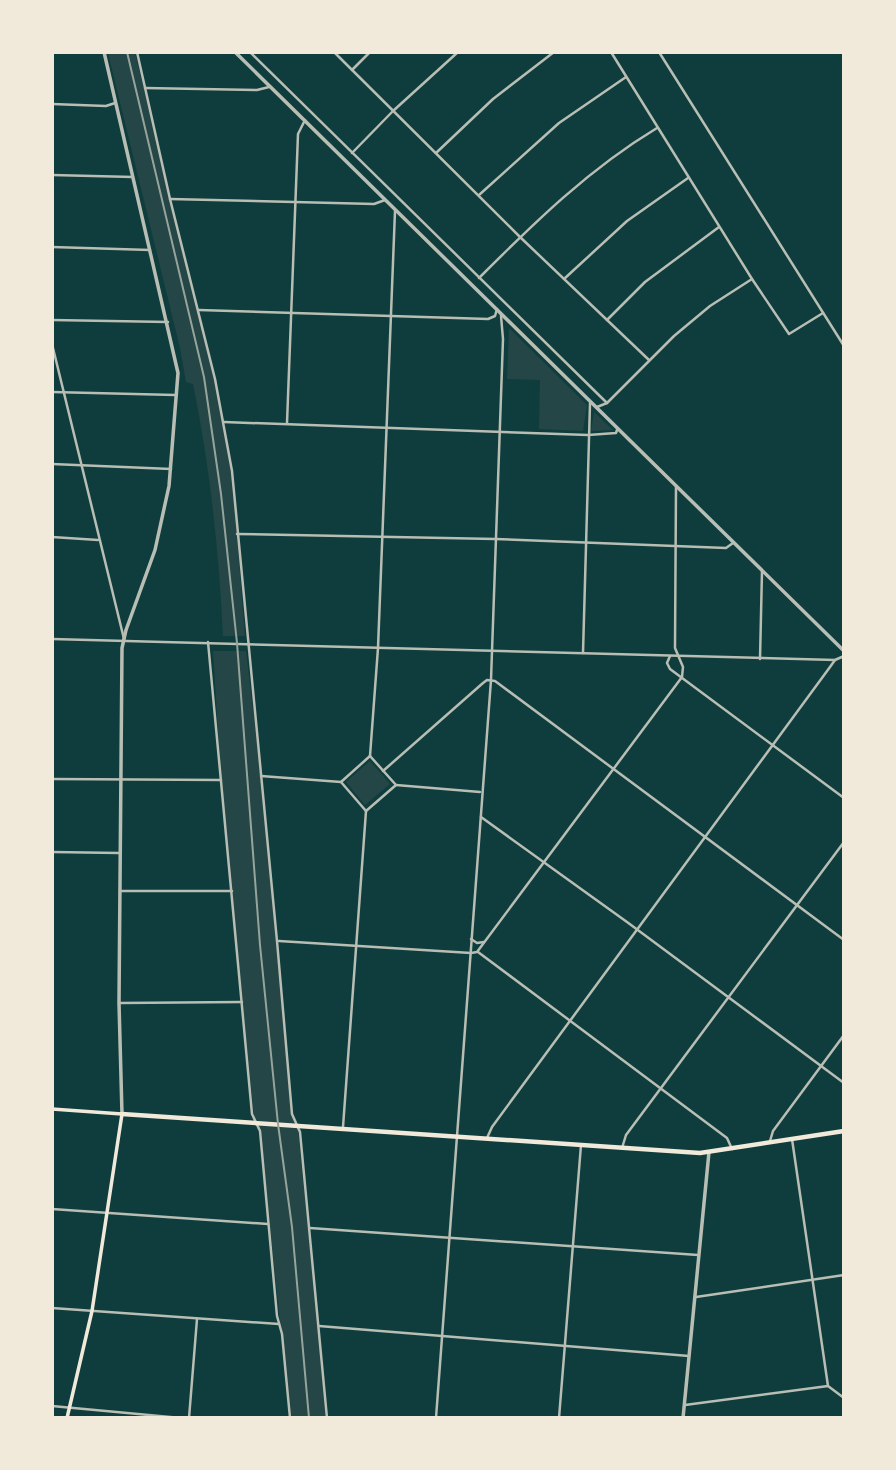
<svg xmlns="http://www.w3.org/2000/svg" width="896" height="1470" viewBox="0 0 896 1470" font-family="'PT Sans Narrow',sans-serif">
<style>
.green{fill:#244646}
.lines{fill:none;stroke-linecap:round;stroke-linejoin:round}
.minor{stroke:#b8beb3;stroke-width:2.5}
.tertiary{stroke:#b8beb3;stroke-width:3.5}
.secondary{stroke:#f1e9da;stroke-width:3.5}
.primary{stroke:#f1e9da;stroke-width:4.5}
.rail{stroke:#97a49c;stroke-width:2}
</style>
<rect width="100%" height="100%" fill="#0f3d3e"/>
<g class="green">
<path d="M108,53H135L215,379L232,471L245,636H223C219,551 210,467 193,384L186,382L180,348Z"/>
<path d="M509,328L587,405L583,431L539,429L540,380L507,379Z"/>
<path d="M594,412L613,430L591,431Z"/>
<path d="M213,651H246L261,776L292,1114L298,1129L327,1417H290L260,1131L254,1118L221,780Z"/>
<path d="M370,761L390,784L365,805L346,782Z"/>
</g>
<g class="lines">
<g class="minor">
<path d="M137,52L170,199L215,379L232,471L277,941L292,1114L300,1132L327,1418"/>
<path d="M250,52L607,403"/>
<path d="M334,52L520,237L649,360"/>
<path d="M611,52L752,279L789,334L823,313"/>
<path d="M659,52L844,346"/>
<path d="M352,70L370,52"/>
<path d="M145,88L257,90L269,87"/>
<path d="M52,104L106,106L115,103"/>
<path d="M352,153L393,111L458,52"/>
<path d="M436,153L493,99L554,52"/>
<path d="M52,175L133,177"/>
<path d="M479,195L559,123L626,77"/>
<path d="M170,199L374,204L385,200"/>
<path d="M52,247L150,250"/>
<path d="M479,278C535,222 589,169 657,128"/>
<path d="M564,279L627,221L688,178"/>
<path d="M199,310L488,319L495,316L497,309"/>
<path d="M52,320L168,322"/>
<path d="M607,320L645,282L719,227"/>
<path d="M52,344L124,639"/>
<path d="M52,392L175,395"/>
<path d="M597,407L607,403L674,336L710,306L752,279"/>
<path d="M224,422L588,435L616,433L617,430"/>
<path d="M287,423L298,134L305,120"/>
<path d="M52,464L171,469"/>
<path d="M237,534L495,539L726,548L733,543"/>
<path d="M52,537L98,540"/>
<path d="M52,639L835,660"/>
<path d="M208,642L252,1114L260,1131L277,1316L282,1334L290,1418"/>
<path d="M583,653L590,403"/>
<path d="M670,656L667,663L670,669L844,798"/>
<path d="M760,659L762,571"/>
<path d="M370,756L378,648L395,211"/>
<path d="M383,771L483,683L487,680L495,681L844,940"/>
<path d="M261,776L341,782"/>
<path d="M52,779L221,780"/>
<path d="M396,785L480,792"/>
<path d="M366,811L396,785L370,756"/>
<path d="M366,811L341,782L370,756"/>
<path d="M481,817L627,922L844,1083"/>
<path d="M52,852L119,853"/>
<path d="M120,891H232"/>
<path d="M471,939L477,943L484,942"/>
<path d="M279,941L471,953L477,952L682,677L683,667L675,648L676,486"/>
<path d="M478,952L727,1138L732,1149"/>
<path d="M120,1003L242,1002"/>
<path d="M343,1127L366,811"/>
<path d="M487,1138L492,1127L830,667L835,660L844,656"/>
<path d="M792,1139L828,1386L844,1398"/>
<path d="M770,1141L773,1131L844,1035"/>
<path d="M622,1148L626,1135L844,842"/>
<path d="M52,1209L268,1224"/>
<path d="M310,1228L698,1255"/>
<path d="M696,1297L844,1275"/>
<path d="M52,1308L279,1324"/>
<path d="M319,1326L689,1356"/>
<path d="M685,1405L828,1386"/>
<path d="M52,1406L181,1418"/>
<path d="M189,1418L197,1319"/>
<path d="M436,1418L491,680L503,339L501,316"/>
<path d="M559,1418L581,1145"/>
</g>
<g class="tertiary">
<path d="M104,52L178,373L169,486L155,550L126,630L122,648L119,1003L122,1114"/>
<path d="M235,52L844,651"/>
<path d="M683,1418L709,1152"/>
</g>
<path class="secondary" d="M52,1109L122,1114L92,1311L67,1418"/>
<path class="primary" d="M122,1114L700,1153L844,1131"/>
<path class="rail" d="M127,52L204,377L221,494L237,643L260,945L278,1124L292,1227L309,1418"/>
</g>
<rect width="896" height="1470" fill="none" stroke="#f1e9da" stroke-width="108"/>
</svg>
